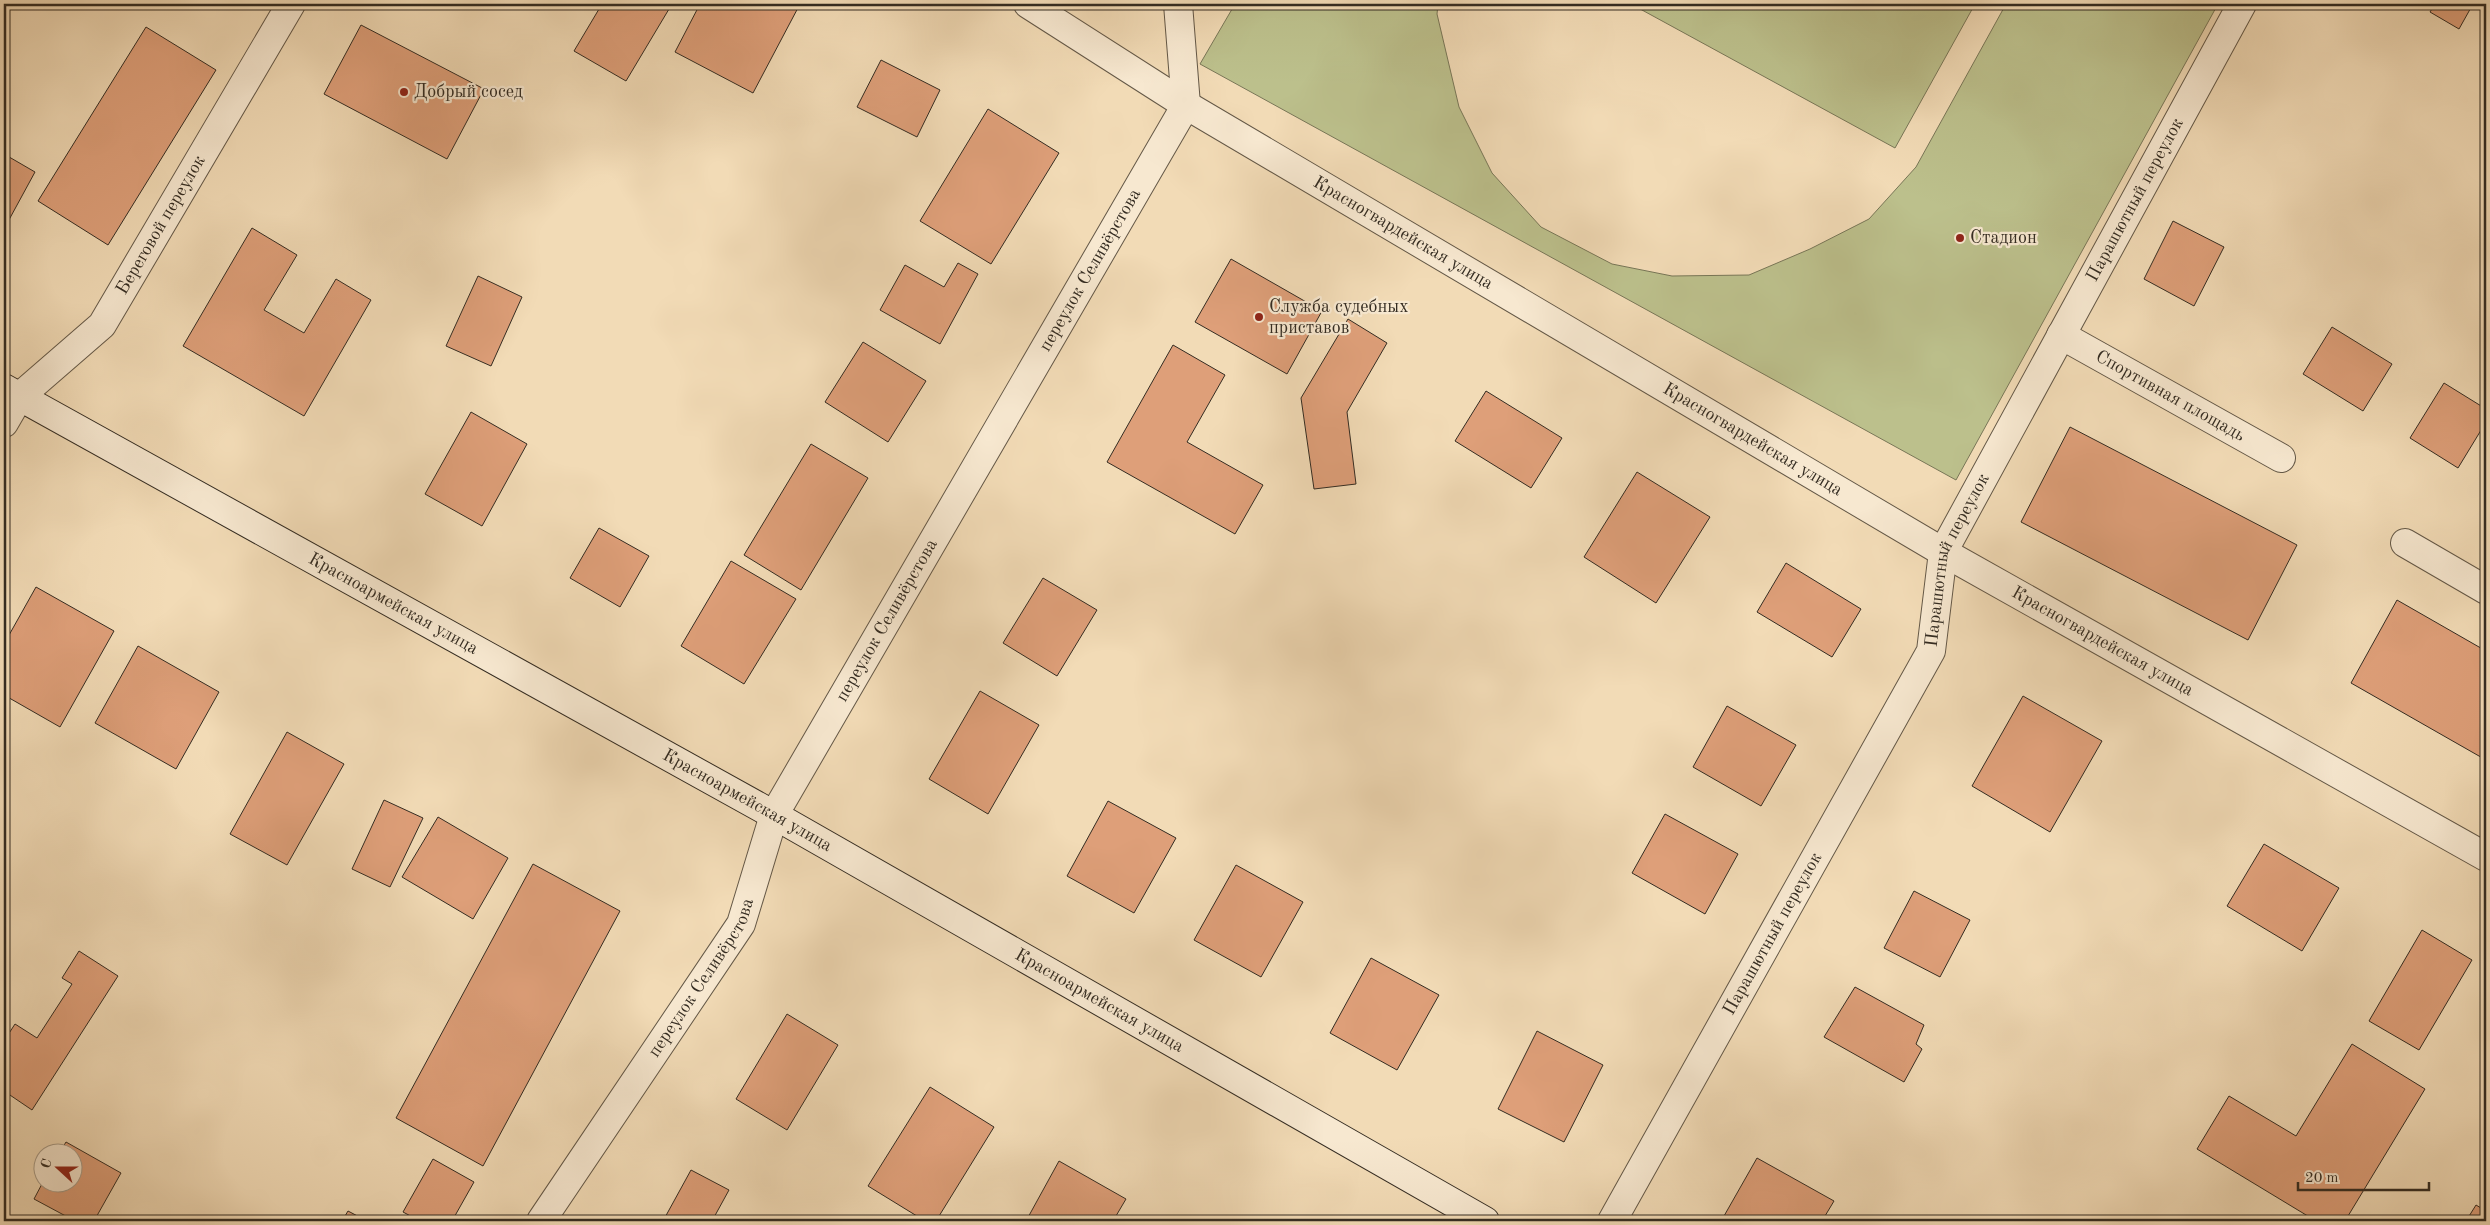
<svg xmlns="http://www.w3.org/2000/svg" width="2490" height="1225" viewBox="0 0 2490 1225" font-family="'Old Standard TT',serif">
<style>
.green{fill:#bcc08c;stroke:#787657}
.building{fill:#de9f79;stroke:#342c22}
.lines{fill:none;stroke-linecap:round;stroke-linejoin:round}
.minor-casing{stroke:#645847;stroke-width:30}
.tertiary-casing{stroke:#645847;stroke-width:30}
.secondary-casing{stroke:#342c22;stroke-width:30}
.minor{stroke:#f7e8d0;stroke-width:28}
.tertiary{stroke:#f7e8d0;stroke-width:28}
.secondary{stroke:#f7e8d0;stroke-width:28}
.poi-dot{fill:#8f2418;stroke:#f7e8d0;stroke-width:2}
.labels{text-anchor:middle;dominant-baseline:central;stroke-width:4.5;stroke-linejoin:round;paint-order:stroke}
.poi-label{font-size:18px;fill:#342c22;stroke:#f7e8d0;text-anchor:start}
.street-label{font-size:18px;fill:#342c22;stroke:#f7e8d0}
</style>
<rect width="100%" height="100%" fill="#f2dbb6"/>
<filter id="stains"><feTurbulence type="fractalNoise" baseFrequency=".004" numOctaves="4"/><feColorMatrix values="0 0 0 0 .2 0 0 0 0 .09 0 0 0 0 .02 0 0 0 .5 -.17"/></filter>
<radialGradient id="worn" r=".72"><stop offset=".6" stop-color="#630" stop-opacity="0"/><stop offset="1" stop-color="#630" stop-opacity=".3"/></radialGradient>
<g class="green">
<path d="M1235,4H1438L1437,14L1459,107L1492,173L1541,227L1612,264L1672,276L1749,275L1810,249L1869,219L1916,167L2006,4H2218L1956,480L1200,64Z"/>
<path d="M1631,4H1975L1895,148Z"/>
</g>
<g class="building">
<path d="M602,4H672L626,81L574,51Z"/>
<path d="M700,4H800L753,93L675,52Z"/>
<path d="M2435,4H2473L2459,29L2430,12Z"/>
<path d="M361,25L484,89L447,159L324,94Z"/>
<path d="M146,27L216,70L108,245L38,201Z"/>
<path d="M881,60L940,90L917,137L857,107Z"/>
<path d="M988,109L1059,153L991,264L920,221Z"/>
<path d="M4,154L35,172L4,229Z"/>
<path d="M2173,221L2224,247L2194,306L2144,279Z"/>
<path d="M252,228L297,255L264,310L304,333L336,279L371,300L304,416L183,346Z"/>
<path d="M1231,259L1322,311L1287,374L1195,322Z"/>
<path d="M958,263L978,274L940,344L880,310L905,265L944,287Z"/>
<path d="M478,276L522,297L491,366L446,346Z"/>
<path d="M1348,319L1387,343L1347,412L1356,484L1314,489L1301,398Z"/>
<path d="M2332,327L2392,364L2363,411L2303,374Z"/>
<path d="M863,342L926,381L888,442L825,402Z"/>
<path d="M1173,345L1225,375L1187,442L1263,485L1235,534L1107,462Z"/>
<path d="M2444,383L2486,409V422L2458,468L2410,438Z"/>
<path d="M1486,391L1562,438L1531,488L1455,441Z"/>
<path d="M471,412L527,444L482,526L425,494Z"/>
<path d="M2070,427L2297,545L2248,640L2021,522Z"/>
<path d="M811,444L868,478L801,590L744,555Z"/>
<path d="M1637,472L1710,517L1656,603L1584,557Z"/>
<path d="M599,528L649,556L620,607L570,578Z"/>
<path d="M731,561L796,599L744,684L681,646Z"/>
<path d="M1786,563L1861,609L1832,657L1757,612Z"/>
<path d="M1043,578L1097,610L1057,676L1003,643Z"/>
<path d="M36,587L114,631L60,727L4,695V644Z"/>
<path d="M2397,600L2486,651V760L2351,683Z"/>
<path d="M138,646L219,692L176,769L95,723Z"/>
<path d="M980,691L1039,725L988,814L929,779Z"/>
<path d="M2023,696L2102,741L2050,832L1972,786Z"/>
<path d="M1727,706L1796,745L1761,806L1693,767Z"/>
<path d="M287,732L344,764L287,865L230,834Z"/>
<path d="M384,800L423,818L390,887L352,869Z"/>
<path d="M1108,801L1176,838L1134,913L1067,876Z"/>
<path d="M1665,814L1738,854L1705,914L1632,873Z"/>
<path d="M438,817L508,858L473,919L402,877Z"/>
<path d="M2264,844L2339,888L2302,951L2227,906Z"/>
<path d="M533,864L620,911L483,1166L396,1118Z"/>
<path d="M1236,865L1303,902L1261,977L1194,940Z"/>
<path d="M1914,891L1970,920L1940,977L1884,948Z"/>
<path d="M2422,930L2472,960L2419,1050L2369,1021Z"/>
<path d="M79,951L118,976L32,1110L4,1091V1041L15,1024L37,1038L72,984L62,978Z"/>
<path d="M1371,958L1439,995L1397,1070L1330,1033Z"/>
<path d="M1855,987L1924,1025L1916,1044L1922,1049L1904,1082L1824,1037Z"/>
<path d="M787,1014L838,1045L787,1130L736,1099Z"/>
<path d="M1537,1031L1603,1065L1564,1142L1498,1109Z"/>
<path d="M2352,1044L2425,1089L2345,1221H2316L2197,1149L2229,1096L2296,1136Z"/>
<path d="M930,1087L994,1127L936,1221H925L868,1186Z"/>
<path d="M66,1142L121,1173L94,1221H75L34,1199L43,1182H72V1152H60Z"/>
<path d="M1757,1158L1834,1201L1822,1221H1733L1724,1216Z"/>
<path d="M433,1159L474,1182L452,1221H420L403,1212Z"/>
<path d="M1059,1161L1126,1199L1113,1221H1026Z"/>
<path d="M691,1170L729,1190L712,1221H663Z"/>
<path d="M2476,1205L2486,1211V1221H2466Z"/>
<path d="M348,1211L367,1221H342Z"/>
</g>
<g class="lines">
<defs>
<g id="minor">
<path d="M1028,4L1186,105"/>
<path id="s1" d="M2061,335L2281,458"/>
<path id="s2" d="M4,423L19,397L102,325L291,4"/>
<path d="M2405,543L2486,590"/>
<path id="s3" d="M541,1221L741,924L774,815"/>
<path id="s4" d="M1612,1221L1931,651L1943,552L2242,4"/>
</g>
<g id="tertiary">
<path id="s5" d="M1186,105L1943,552L2486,857"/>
<path id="s6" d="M774,815L1186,105L1178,4"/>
</g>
<g id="secondary">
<path id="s7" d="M4,388L774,815L1485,1221"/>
</g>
</defs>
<use href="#minor" class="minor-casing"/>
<use href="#tertiary" class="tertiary-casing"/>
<use href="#secondary" class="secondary-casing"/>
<use href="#minor" class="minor"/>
<use href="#tertiary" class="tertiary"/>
<use href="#secondary" class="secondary"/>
</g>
<g class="poi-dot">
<circle cx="404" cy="92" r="5"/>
<circle cx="1960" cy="238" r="5"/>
<circle cx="1259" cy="317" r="5"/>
</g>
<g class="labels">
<g class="poi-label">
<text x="414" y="92">Добрый сосед</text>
<text x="1970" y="238">Стадион</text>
<text x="1269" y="307">Служба судебных<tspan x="1269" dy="21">приставов</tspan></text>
</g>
<g class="street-label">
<text stroke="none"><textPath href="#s4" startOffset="1154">Парашютный переулок</textPath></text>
<text stroke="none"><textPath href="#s2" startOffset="256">Береговой переулок</textPath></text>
<text stroke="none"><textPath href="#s5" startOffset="252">Красногвардейская улица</textPath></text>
<text stroke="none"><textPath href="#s6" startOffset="630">переулок Селивёрстова</textPath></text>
<text stroke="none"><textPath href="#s1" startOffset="125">Спортивная площадь</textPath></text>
<text stroke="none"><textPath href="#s5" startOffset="658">Красногвардейская улица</textPath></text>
<text stroke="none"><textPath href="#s4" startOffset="749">Парашютный переулок</textPath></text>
<text stroke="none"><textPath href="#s7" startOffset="445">Красноармейская улица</textPath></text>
<text stroke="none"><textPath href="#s6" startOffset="225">переулок Селивёрстова</textPath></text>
<text stroke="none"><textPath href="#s5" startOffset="1062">Красногвардейская улица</textPath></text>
<text stroke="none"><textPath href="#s7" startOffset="850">Красноармейская улица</textPath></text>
<text stroke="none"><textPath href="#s4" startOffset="329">Парашютный переулок</textPath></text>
<text stroke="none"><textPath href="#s3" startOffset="292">переулок Селивёрстова</textPath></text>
<text stroke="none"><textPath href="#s7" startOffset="1255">Красноармейская улица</textPath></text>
</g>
</g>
<rect width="2490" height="1225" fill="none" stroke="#f2dbb6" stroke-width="20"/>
<rect x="5" y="5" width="2480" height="1215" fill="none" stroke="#342c22" stroke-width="2.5"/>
<rect x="10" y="10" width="2470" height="1205" fill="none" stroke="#342c22"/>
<g transform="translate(58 1168) rotate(291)"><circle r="24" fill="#f7e8d0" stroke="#a99d8a"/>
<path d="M0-4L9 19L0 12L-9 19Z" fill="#8f2418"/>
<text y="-8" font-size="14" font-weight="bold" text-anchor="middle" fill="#342c22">С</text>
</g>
<path d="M2298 1182v8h131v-8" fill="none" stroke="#342c22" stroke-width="2.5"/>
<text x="2305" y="1182" font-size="15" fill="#342c22" stroke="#f7e8d0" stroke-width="4" paint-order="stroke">20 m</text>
<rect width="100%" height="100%" filter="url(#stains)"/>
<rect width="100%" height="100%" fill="url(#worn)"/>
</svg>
